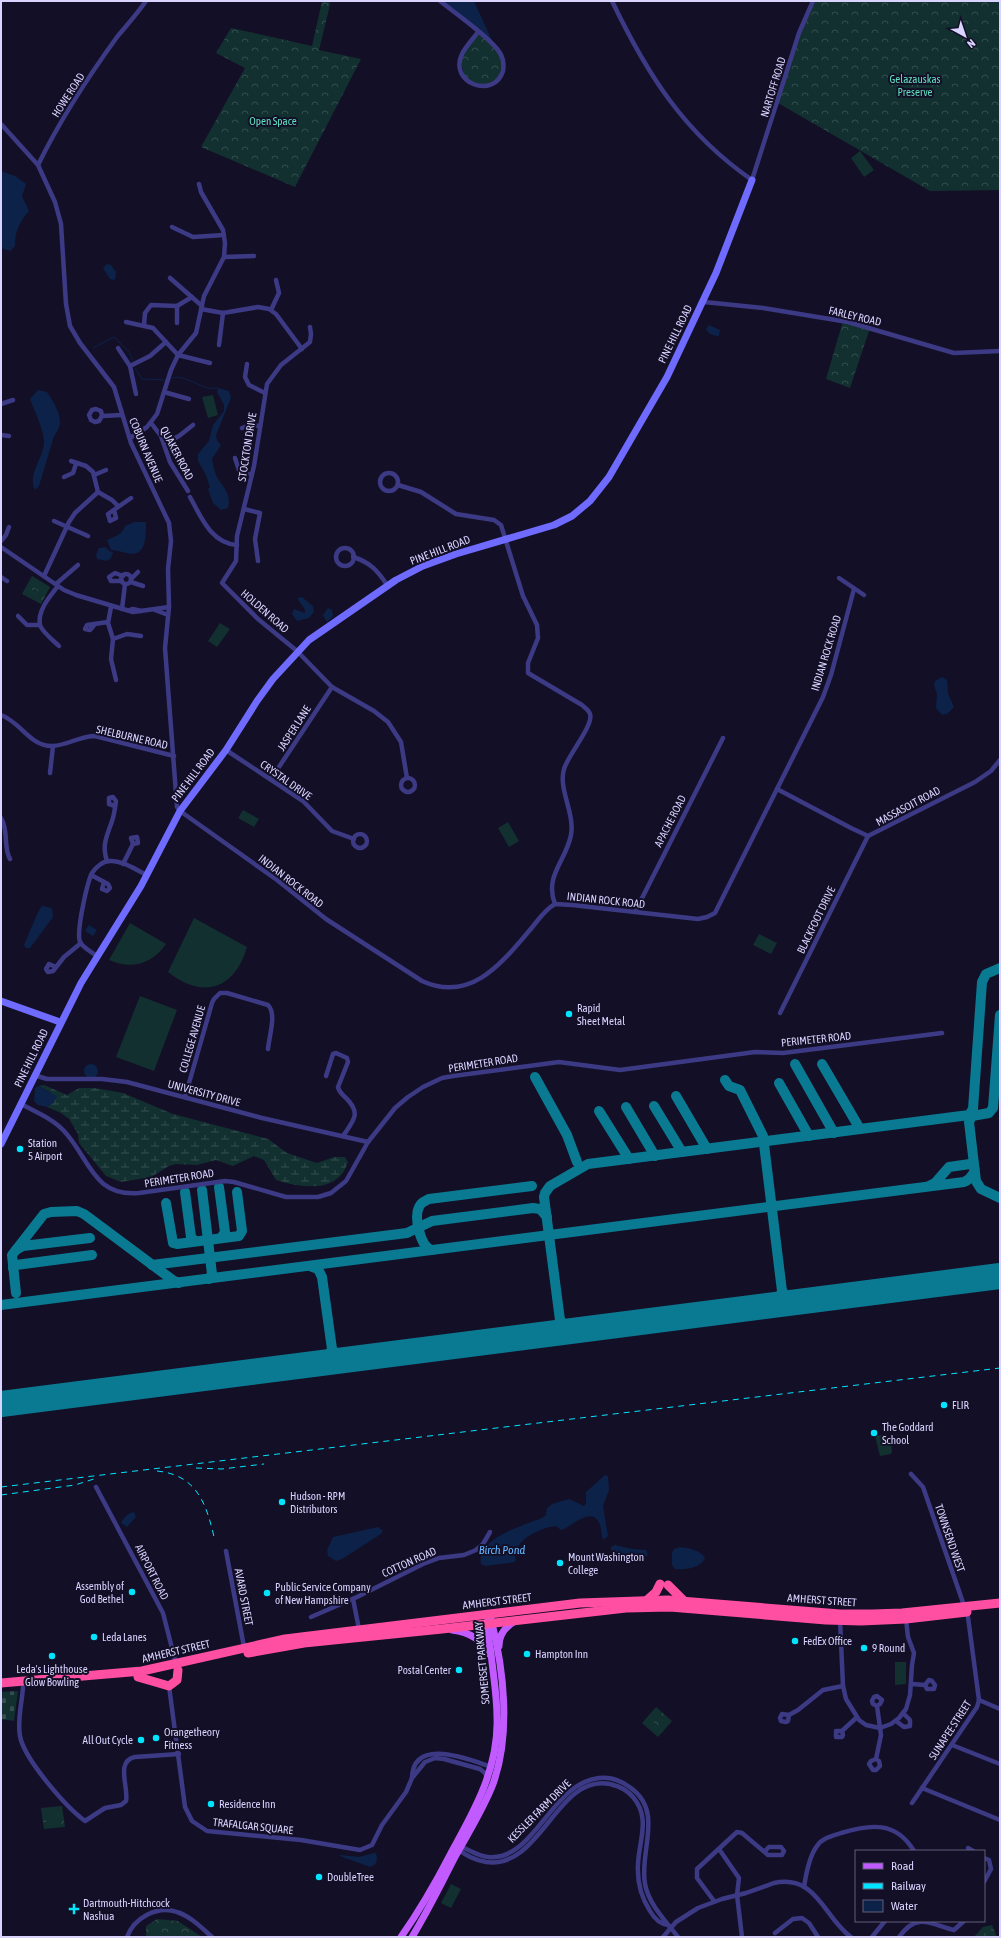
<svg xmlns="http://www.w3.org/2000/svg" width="1001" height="1938" viewBox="0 0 1001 1938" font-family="'Asap Condensed',sans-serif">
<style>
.forest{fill:url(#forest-crowns)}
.wetland{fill:url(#wetland-marsh)}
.cemetery{fill:url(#cemetery-stones)}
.pitch{fill:#12302f}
.water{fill:#0c2248}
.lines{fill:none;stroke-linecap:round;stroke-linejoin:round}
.stream{stroke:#0c2248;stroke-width:1}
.taxiway{stroke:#0a7a92;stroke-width:10}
.runway{stroke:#0a7a92;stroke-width:26}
.street{stroke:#3d3a85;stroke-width:4.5}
.secondary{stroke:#6f6bff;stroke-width:7}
.primary{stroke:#c25bff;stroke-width:7}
.highway{stroke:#ff4fa3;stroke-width:9}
.rail{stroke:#00e5ff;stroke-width:1;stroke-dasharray:6 5;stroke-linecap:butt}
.poi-dot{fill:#00e5ff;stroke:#130f26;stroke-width:1.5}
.labels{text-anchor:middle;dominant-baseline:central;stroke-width:4;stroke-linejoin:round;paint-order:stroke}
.park-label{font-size:11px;fill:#5fe0c0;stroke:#130f26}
.street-label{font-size:11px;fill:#d9d4ff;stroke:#130f26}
.poi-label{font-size:11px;fill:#d9d4ff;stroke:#130f26;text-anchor:start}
.water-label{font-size:12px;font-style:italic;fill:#62b6ff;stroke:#130f26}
</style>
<defs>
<pattern id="forest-crowns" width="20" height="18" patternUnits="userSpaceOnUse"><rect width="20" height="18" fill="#12302f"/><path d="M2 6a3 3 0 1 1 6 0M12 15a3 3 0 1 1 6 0" fill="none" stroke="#344d4e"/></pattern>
<pattern id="wetland-marsh" width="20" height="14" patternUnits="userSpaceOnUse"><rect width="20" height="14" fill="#12302f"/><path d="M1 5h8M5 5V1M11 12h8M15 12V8" fill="none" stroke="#344d4e"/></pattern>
<pattern id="cemetery-stones" width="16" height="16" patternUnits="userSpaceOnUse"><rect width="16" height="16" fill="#12302f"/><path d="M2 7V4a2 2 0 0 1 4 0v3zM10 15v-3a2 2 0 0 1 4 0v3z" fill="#344d4e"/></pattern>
</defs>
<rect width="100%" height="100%" fill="#130f26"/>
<g class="forest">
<path d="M322,1H330V5L319,50L361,59L295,187L201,147L245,68L216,53L231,28L312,46Z"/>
<path d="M813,1H1000V190L930,191L778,103L794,50Z"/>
<path d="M478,32L489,41L503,59L500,77L484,86L465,79L460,58Z"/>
<path d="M843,321L870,328L850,388L826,379Z"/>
<path d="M32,576L50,587L41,604L22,594Z"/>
<path d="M883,1435L890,1437L892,1451L891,1454L880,1456L875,1436Z"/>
<path d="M656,1707L672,1721L658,1737L642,1723Z"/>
<path d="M62,1806L65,1827L44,1829L41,1808Z"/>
<path d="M157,1919L178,1921L202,1937H146V1926Z"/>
</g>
<g class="wetland">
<path d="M44,1085L67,1095L79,1088H95L123,1093L173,1114L268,1139L287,1153L317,1163L334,1157H345L348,1162C338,1194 302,1188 276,1180L264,1160L254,1156L233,1166L216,1160L197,1165L176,1164L169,1166L151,1177L121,1182L106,1176L79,1143L78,1134L69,1119L61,1113L47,1107L54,1102L50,1092L38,1086Z"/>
<path d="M992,1925L997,1937H974L983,1927Z"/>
</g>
<path class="cemetery" d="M18,1691L14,1721L1,1719V1692Z"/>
<g class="pitch">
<path d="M860,151L874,170L864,177L851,158Z"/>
<path d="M213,395L218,415L208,418L202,397Z"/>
<path d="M34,580L46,587L43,592L31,586Z"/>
<path d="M29,588L41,595L38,600L26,593Z"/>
<path d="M220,623L230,629L217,647L208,641Z"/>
<path d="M243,810L259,819L254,827L238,818Z"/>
<path d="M508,822L519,841L509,847L498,828Z"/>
<path d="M194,918L247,947C235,989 203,1000 168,972Z"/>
<path d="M130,923L166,944C153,964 130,970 109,960Z"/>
<path d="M759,934L777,943L771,954L753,945Z"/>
<path d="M140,996L177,1010L154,1071L116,1057Z"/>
<path d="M895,1662H906V1684L895,1685Z"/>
<path d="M656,1712L666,1721L662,1726L652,1717Z"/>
<path d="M650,1719L660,1728L656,1733L646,1724Z"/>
<path d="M59,1808L60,1814L46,1816L45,1810Z"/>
<path d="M60,1818L61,1825L47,1826L46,1820Z"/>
<path d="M451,1884L461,1889L451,1908L441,1903Z"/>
</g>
<g class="water">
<path d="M441,1H474L494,45Z"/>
<path d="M1,171L15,176L26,184L22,196L29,211C19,223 15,231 15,246L10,251L1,248Z"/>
<path d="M107,264L111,265L116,272L115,280L110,279L103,268Z"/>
<path d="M709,325L720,330L719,336C714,336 708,334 706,329Z"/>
<path d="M218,388L229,391L231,398L216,435L217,440L221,445L212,459C213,464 214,470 216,475C222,487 232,493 228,508L221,510L213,503L208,489L210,487L205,473L198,461V454L209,441L213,425L224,411V405L217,392Z"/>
<path d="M38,390L47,392C56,406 67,422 54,436L39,486L35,490C27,476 43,458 44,443C45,432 34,410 30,399Z"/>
<path d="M134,522H146C146,532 147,554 132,554C129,554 116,550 111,550L107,540C114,537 123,534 125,526Z"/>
<path d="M106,547L109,551L113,552L111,558L107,561L97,559L96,555L99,548Z"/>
<path d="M302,597L313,606L314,612L309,618L297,621L292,614L294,609L305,613V610L297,598Z"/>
<path d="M328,608L332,610L333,616L327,622L323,615Z"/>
<path d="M942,677L947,680L948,693L954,707L947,714L942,715L936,708L937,694L934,685L935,681Z"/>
<path d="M42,906L52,908L53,917L30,948H26L24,945L38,912Z"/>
<path d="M89,925L97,930L93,936L85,931Z"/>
<circle cx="91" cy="1071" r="7"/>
<path d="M38,1086L57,1096L54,1102L47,1107L38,1105L34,1101L35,1088Z"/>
<path d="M605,1475L608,1476L609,1490L603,1506L608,1536L603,1540C601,1534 602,1526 598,1521C589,1507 569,1529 561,1530L556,1526C541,1528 520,1537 515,1553C515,1557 516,1559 515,1562L486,1566L481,1564C475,1538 525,1525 542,1518L546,1515L547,1508L552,1504L569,1499L584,1506L586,1503V1492Z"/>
<path d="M134,1512L136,1517L127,1527L121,1523C124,1517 128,1513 134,1512Z"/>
<path d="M378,1527L383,1531L381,1534L342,1559L336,1561L328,1556L327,1550L333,1537Z"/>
<path d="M615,1545L632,1549L646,1550L648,1555C638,1564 620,1556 611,1550V1547Z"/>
<path d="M680,1547C689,1548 700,1550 705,1558C701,1568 685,1570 675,1569L672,1565V1553L674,1549Z"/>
<path d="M374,1853H376C378,1860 377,1865 370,1867L340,1856V1855L359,1857Z"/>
</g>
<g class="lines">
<g class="stream">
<path d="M93,348L114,337L129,352L133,361"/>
<path d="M83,356L84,355"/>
<path d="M135,368L142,379L165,380"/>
<path d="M172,378C186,373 202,392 218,388"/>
</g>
<g class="taxiway">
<path d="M1000,1015L993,1108L989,1113L972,1116L969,1122L976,1181L981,1189L1000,1198"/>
<path d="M795,1064L834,1133"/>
<path d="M822,1064L860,1129"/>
<path d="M535,1077L567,1135L577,1162"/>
<path d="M725,1080L729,1086L740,1090L763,1136L782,1291"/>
<path d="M779,1083L809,1136"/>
<path d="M676,1096L707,1149"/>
<path d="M654,1106L682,1152"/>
<path d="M626,1107L655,1156"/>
<path d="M599,1111L629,1159"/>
<path d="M219,1187L225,1232L221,1238"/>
<path d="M202,1190L212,1274L209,1279"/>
<path d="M185,1192L191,1237L195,1241"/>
<path d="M166,1203L173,1243L177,1244L239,1236L242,1231L237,1192"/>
<path d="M16,1250L23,1246L90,1238"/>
<path d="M432,1250C420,1247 414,1217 419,1207C421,1202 425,1201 429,1199L532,1186"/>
<path d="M152,1265L407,1233L432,1221L533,1208L540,1209L547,1217"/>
<path d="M310,1266L318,1269L322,1277L332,1349L327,1359L315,1364"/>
<path d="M13,1268L16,1265L92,1255"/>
<path d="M16,1293L12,1255L44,1214L51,1212L77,1211L84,1214L174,1281L179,1283"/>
<path d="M1,1305L964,1182C971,1179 980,1168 970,1164L949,1167L935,1183L929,1186"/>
<path d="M768,1306L779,1300L782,1291L790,1300L800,1302"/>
<path d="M560,1320L566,1327L577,1330"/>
<path d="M549,1334L557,1328L560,1320L544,1197L545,1193L550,1186L588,1164L969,1115L973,1109L982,982L986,974L1000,968"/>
<path d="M332,1349L336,1355L348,1360"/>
</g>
<path class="runway" d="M1,1404L1000,1276"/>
<g class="street">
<path d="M440,1C455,13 491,38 500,53C503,58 504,65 503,71C494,100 448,83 462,54C466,46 473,39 478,32"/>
<path d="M612,1C647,74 684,133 752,180L799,33L813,1"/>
<path d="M1,124L38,165L55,202L61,224L66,304L70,326L80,343L114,387L131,443L169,523L171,541L168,569L169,607L165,648L177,807L180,811L277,880L326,919L422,981C470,1003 501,964 529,931C537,922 544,910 555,904L572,905L698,919L707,917L715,913L823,697L831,675L854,589"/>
<path d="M38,165C60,120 88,77 117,37C127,25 137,14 146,1"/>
<path d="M172,227L193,237L224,235"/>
<path d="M224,257L254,256"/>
<path d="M170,278L202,306"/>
<path d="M704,302L763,308L848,322L954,353L1000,351"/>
<path d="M177,306V323"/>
<path d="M201,309L223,313L258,307L269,309L276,314L302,349"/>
<path d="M271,310L279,293L276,280"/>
<path d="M126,322L153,328L178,355L210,363"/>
<path d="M144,325L145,313L151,305L177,306L192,297"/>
<path d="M310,327L311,334L310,342L281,365L267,384L254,466L237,536L236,561L222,583L258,619L297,651L332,687L374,711L388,722L401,742L407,778"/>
<path d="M219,345L223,313"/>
<path d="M118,348L130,366L136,394"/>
<path d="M247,364L245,377L249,385L265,393"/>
<path d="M130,366L150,356L166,342"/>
<path d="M164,392L189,399"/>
<path d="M1,404L13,400"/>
<path d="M102,416L99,421L95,422L91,420L89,415L92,410L96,409L101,411L102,416L122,415"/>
<path d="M151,423L161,436L170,462L188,491"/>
<path d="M242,428L250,425L260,426"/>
<path d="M1,435L9,436"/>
<path d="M130,438L147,427L157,414L171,370L178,355L196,333L204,296L224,257L225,243L223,230L201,192L199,184"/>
<path d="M164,444L179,436L193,425"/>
<path d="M235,458L239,470L252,475"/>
<path d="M71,461L86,466L93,472L98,492L112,500L118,506"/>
<circle cx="389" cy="482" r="9"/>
<path d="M94,475L106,470"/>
<path d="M64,477L73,473L76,464"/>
<path d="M398,485L421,492L456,514L494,520L501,525L523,596L537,625L538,638L528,663V673L582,705C585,708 589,710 590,714C594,725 568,755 564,769C558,789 575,813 571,835C566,861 544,876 555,904"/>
<path d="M190,497C201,517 211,543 237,545"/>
<path d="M244,509L260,513L255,539L258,561"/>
<path d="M114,510L116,518L110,521L108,514L131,498"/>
<path d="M54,521L88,536"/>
<path d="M1,541L6,535L9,527"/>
<path d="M1,547L64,590L76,595L133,612L169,607"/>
<circle cx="345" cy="557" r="9"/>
<path d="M353,557C370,562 378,571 387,585"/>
<circle cx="126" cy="579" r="5"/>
<path d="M44,576L69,522L75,513L98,492"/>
<path d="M1,577L7,581"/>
<path d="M839,578L864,595"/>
<path d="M131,579L138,572"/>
<path d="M122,581H111L109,577L115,573L123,576"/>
<path d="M131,582L143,586"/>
<path d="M56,584L78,565"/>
<path d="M58,586C50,596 37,611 40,625C42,632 54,641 59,646"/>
<path d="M111,607L108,623L113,639L111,659L116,680"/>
<path d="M122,609L125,584"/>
<path d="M130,610L133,609L141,611"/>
<path d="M155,610L168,615"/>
<path d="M18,616L27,625H40"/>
<path d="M95,624L90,630L85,629L87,625L108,622"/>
<path d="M113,639L127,634L141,636"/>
<path d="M1,715C21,722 30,747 53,746C68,745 80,736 95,736L174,756"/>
<path d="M226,750L303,801L332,831L354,839"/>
<path d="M50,773L53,746"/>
<circle cx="408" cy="785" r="7"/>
<path d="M271,779L332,687"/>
<path d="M777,789L851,828L868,836L975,782L991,771L1000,760"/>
<path d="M1,818C9,831 3,847 10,859"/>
<circle cx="360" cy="841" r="7"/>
<path d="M107,861C102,846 106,838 111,824C114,817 115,809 116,801L113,797L109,798V804L115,806"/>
<path d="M123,864L133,844L138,843L137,837L131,838L133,844"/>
<path d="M91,875L108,884L110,888L107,891L102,889L104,882"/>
<path d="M635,912L723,738"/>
<path d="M97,956C92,952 83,948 80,942C76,932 87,883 92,873C96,867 103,861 110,861C122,860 136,870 147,875"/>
<path d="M56,967L49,964L46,969L48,972L53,971L64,957L81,943"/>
<path d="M780,1013L868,836"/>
<path d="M34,1075L47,1079H102L127,1082L262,1118L368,1142"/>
<path d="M326,1076L333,1054L336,1053L347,1058L348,1062L338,1087C339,1092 342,1094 345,1097C362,1113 354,1120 343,1136"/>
<path d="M185,1097L212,1003L214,999L220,993H227L268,1005C277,1014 269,1036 268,1049"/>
<path d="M21,1104C36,1112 53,1119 64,1131C90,1159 93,1197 139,1193L225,1181L234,1182L286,1197H318L331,1193L346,1181L368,1142L395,1108L408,1097L423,1087L442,1078L453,1076L559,1062L620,1070L755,1052L783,1053L942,1033"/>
<path d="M911,1474L923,1487L968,1617L979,1700L977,1707L912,1803"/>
<path d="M96,1487L163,1613L176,1664"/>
<path d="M226,1551L244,1647"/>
<path d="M353,1599L359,1629"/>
<path d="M311,1617L357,1597L423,1564L439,1558L464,1555L476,1550L483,1544L490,1532"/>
<path d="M840,1620L843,1686L846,1699L859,1720L866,1725L880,1728L891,1724L899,1718L906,1709L910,1695L912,1665L914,1653L908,1637L906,1619"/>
<path d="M912,1684L925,1685L927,1689H934L935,1685L932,1681L929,1680L925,1685"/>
<path d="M169,1686L185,1807L192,1821L207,1831L301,1840L360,1850L372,1845L382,1825L406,1792L412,1778L425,1762L435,1758L444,1759L480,1769L485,1773L487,1778"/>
<path d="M23,1687C22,1703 17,1720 20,1736C24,1759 66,1807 85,1821L105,1808L121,1805L126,1801C129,1788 115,1761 135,1757L179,1754"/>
<path d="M979,1700L1000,1709"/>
<path d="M789,1715L788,1721L786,1722L781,1721L780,1718L782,1714L789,1715L798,1710L823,1690L843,1686"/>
<path d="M896,1721L904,1727L910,1726V1720L903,1713"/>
<path d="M842,1731H836V1737H842L843,1735L842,1731L856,1718"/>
<path d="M952,1745L1000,1764"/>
<path d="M876,1759L879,1761L880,1766L876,1770H873L869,1764L871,1761L876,1759L881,1735L877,1706L880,1704L882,1700L877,1696L874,1697L872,1701L873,1704L877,1706"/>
<path d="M412,1778C413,1736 470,1760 492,1767"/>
<path d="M922,1788L1000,1820"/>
<path d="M460,1846C469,1850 478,1856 488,1857C534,1862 551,1783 599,1778C610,1777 622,1781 631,1788C664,1812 639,1851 645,1884C649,1905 666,1921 678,1937"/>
<path d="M968,1848L973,1851"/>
<path d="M458,1849C466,1856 475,1860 486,1862C541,1870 557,1773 610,1784C619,1786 627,1790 633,1797C651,1818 639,1840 638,1864C637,1880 641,1897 650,1911C654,1918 659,1924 668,1925"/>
<path d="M719,1849L739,1878L737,1895L742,1937"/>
<path d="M984,1858L989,1860L991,1869L984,1882"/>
<path d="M804,1887C806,1874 809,1856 817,1846C822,1838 833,1836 841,1833C871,1824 896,1821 914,1851"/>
<path d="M714,1901L697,1878V1869L737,1832L742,1833L768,1855H782L784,1851L781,1847H769L765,1851"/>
<path d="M775,1933L793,1919L802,1918L809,1923L818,1937"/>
<path d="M127,1937C134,1918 157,1905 177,1912C190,1916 202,1928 212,1937"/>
<path d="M663,1937L676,1922L698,1908L722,1899L746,1893L774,1883C817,1874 824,1918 851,1937"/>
<path d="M872,1937L885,1921"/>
<path d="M899,1937C917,1912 930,1924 954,1930L964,1921"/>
</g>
<g class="secondary">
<path d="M1,1001L60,1022"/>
<path d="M1,1144L81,983L141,886L180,811L226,750L257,701L273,679L309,640L396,580L423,566L456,554L554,525L572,516L590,501L609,477L667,377L716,273L752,180"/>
</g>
<g class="primary">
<path d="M452,1630C469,1632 482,1639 490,1655"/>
<path d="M499,1646C499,1635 505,1627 515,1621"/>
<path d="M401,1937C420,1910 436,1882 451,1853C475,1810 499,1767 497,1717C497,1695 493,1674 491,1653C489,1640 486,1627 489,1614"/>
<path d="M412,1937C428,1911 441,1884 455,1857C468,1833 483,1810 493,1784C511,1734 504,1670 491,1619"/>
</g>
<g class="highway">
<path d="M668,1585L684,1601"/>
<path d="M647,1600L656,1592L660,1584"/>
<path d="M248,1653L304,1643L442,1629L626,1608L670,1607L826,1620L861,1621L906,1619L967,1612"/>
<path d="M138,1677L169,1686L177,1680L178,1670"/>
<path d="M1,1683L142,1671L285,1639L580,1603L668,1600L840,1614H873L902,1613L1000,1603"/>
</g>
<g class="rail">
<path d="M196,1468L222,1469L264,1464"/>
<path d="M157,1471C199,1475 207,1507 215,1541"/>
<path d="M1,1487L1000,1368"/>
<path d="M1,1495L75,1485L97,1478"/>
</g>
</g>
<g class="poi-dot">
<circle cx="569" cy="1014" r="4"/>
<circle cx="20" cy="1149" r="4"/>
<circle cx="944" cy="1405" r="4"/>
<circle cx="874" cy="1433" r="4"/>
<circle cx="282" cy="1502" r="4"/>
<circle cx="560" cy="1563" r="4"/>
<circle cx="132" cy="1592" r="4"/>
<circle cx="267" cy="1593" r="4"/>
<circle cx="94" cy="1637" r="4"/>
<circle cx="795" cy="1641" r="4"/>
<circle cx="864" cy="1648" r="4"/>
<circle cx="527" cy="1654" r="4"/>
<circle cx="52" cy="1656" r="4"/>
<circle cx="459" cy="1670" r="4"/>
<circle cx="156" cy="1738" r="4"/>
<circle cx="141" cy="1740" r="4"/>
<circle cx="211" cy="1804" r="4"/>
<circle cx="319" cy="1877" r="4"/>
<path d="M72 1903h4v4h4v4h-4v4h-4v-4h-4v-4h4z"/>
</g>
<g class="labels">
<g class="park-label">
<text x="915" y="79">Gelazauskas<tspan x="915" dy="13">Preserve</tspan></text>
<text x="273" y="121">Open Space</text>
</g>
<g class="street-label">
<text transform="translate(773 87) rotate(-73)">NARTOFF ROAD</text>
<text transform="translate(68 95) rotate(-57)">HOWE ROAD</text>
<text transform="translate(855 316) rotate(13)">FARLEY ROAD</text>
<text transform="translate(675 334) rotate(-64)">PINE HILL ROAD</text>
<text transform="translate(247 447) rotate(-81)">STOCKTON DRIVE</text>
<text transform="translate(146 450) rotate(67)">COBURN AVENUE</text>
<text transform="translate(177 453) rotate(62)">QUAKER ROAD</text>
<text transform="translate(440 550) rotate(-21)">PINE HILL ROAD</text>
<text transform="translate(265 611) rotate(41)">HOLDEN ROAD</text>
<text transform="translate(826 653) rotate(-73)">INDIAN ROCK ROAD</text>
<text transform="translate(294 728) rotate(-57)">JASPER LANE</text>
<text transform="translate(132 737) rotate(13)">SHELBURNE ROAD</text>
<text transform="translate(193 775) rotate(-53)">PINE HILL ROAD</text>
<text transform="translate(286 780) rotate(35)">CRYSTAL DRIVE</text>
<text transform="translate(908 806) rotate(-28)">MASSASOIT ROAD</text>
<text transform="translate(670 821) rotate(-63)">APACHE ROAD</text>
<text transform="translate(291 881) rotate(38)">INDIAN ROCK ROAD</text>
<text transform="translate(606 900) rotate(6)">INDIAN ROCK ROAD</text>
<text transform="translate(816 920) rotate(-64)">BLACKFOOT DRIVE</text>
<text transform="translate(192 1039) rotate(-74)">COLLEGE AVENUE</text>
<text transform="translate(816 1039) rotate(-6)">PERIMETER ROAD</text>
<text transform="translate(31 1058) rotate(-64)">PINE HILL ROAD</text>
<text transform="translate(483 1063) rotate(-9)">PERIMETER ROAD</text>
<text transform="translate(204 1093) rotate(15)">UNIVERSITY DRIVE</text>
<text transform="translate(179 1178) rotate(-9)">PERIMETER ROAD</text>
<text transform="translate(950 1538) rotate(71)">TOWNSEND WEST</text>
<text transform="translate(409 1562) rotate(-24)">COTTON ROAD</text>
<text transform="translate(152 1572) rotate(63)">AIRPORT ROAD</text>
<text transform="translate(244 1597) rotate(79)">AVARD STREET</text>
<text transform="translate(822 1600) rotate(4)">AMHERST STREET</text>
<text transform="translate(497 1601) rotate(-7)">AMHERST STREET</text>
<text transform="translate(176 1651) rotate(-13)">AMHERST STREET</text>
<text transform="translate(482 1663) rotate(-95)">SOMERSET PARKWAY</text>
<text transform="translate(950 1730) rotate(-57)">SUNAPEE STREET</text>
<text transform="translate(539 1811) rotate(-45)">KESSLER FARM DRIVE</text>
<text transform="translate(253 1826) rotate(6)">TRAFALGAR SQUARE</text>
</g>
<g class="poi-label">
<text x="577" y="1008">Rapid<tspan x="577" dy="13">Sheet Metal</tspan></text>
<text x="28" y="1143">Station<tspan x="28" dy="13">5 Airport</tspan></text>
<text x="952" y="1405">FLIR</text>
<text x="882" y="1427">The Goddard<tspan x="882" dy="13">School</tspan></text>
<text x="290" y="1496">Hudson - RPM<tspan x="290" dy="13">Distributors</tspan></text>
<text x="568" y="1557">Mount Washington<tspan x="568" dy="13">College</tspan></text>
<text x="124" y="1586" text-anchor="end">Assembly of<tspan x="124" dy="13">God Bethel</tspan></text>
<text x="275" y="1587">Public Service Company<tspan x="275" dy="13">of New Hampshire</tspan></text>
<text x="102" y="1637">Leda Lanes</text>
<text x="803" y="1641">FedEx Office</text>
<text x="872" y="1648">9 Round</text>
<text x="535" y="1654">Hampton Inn</text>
<text x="52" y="1669" text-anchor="middle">Leda's Lighthouse<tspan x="52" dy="13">Glow Bowling</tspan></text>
<text x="451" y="1670" text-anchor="end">Postal Center</text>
<text x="164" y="1732">Orangetheory<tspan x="164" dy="13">Fitness</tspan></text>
<text x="133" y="1740" text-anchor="end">All Out Cycle</text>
<text x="219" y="1804">Residence Inn</text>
<text x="327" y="1877">DoubleTree</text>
<text x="83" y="1903">Dartmouth-Hitchcock<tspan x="83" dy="13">Nashua</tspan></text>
</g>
<g class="water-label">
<text x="502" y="1550">Birch Pond</text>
</g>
</g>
<rect width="1001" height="1938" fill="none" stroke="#d9d4ff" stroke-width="4"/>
<rect x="855" y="1850" width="130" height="72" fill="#130f26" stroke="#625e7d"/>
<rect x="863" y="1863" width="20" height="6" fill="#c25bff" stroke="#625e7d"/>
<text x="891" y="1870" font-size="12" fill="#d9d4ff">Road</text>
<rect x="863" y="1883" width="20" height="6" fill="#00e5ff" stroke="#625e7d"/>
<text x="891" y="1890" font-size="12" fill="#d9d4ff">Railway</text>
<rect x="863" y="1900" width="20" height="12" fill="#0c2248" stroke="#625e7d"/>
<text x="891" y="1910" font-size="12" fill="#d9d4ff">Water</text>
<g transform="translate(965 36) rotate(140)" stroke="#130f26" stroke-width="3" paint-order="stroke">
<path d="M0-3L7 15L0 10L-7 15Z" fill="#d9d4ff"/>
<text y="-6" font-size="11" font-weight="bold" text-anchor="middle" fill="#d9d4ff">N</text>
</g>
</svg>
